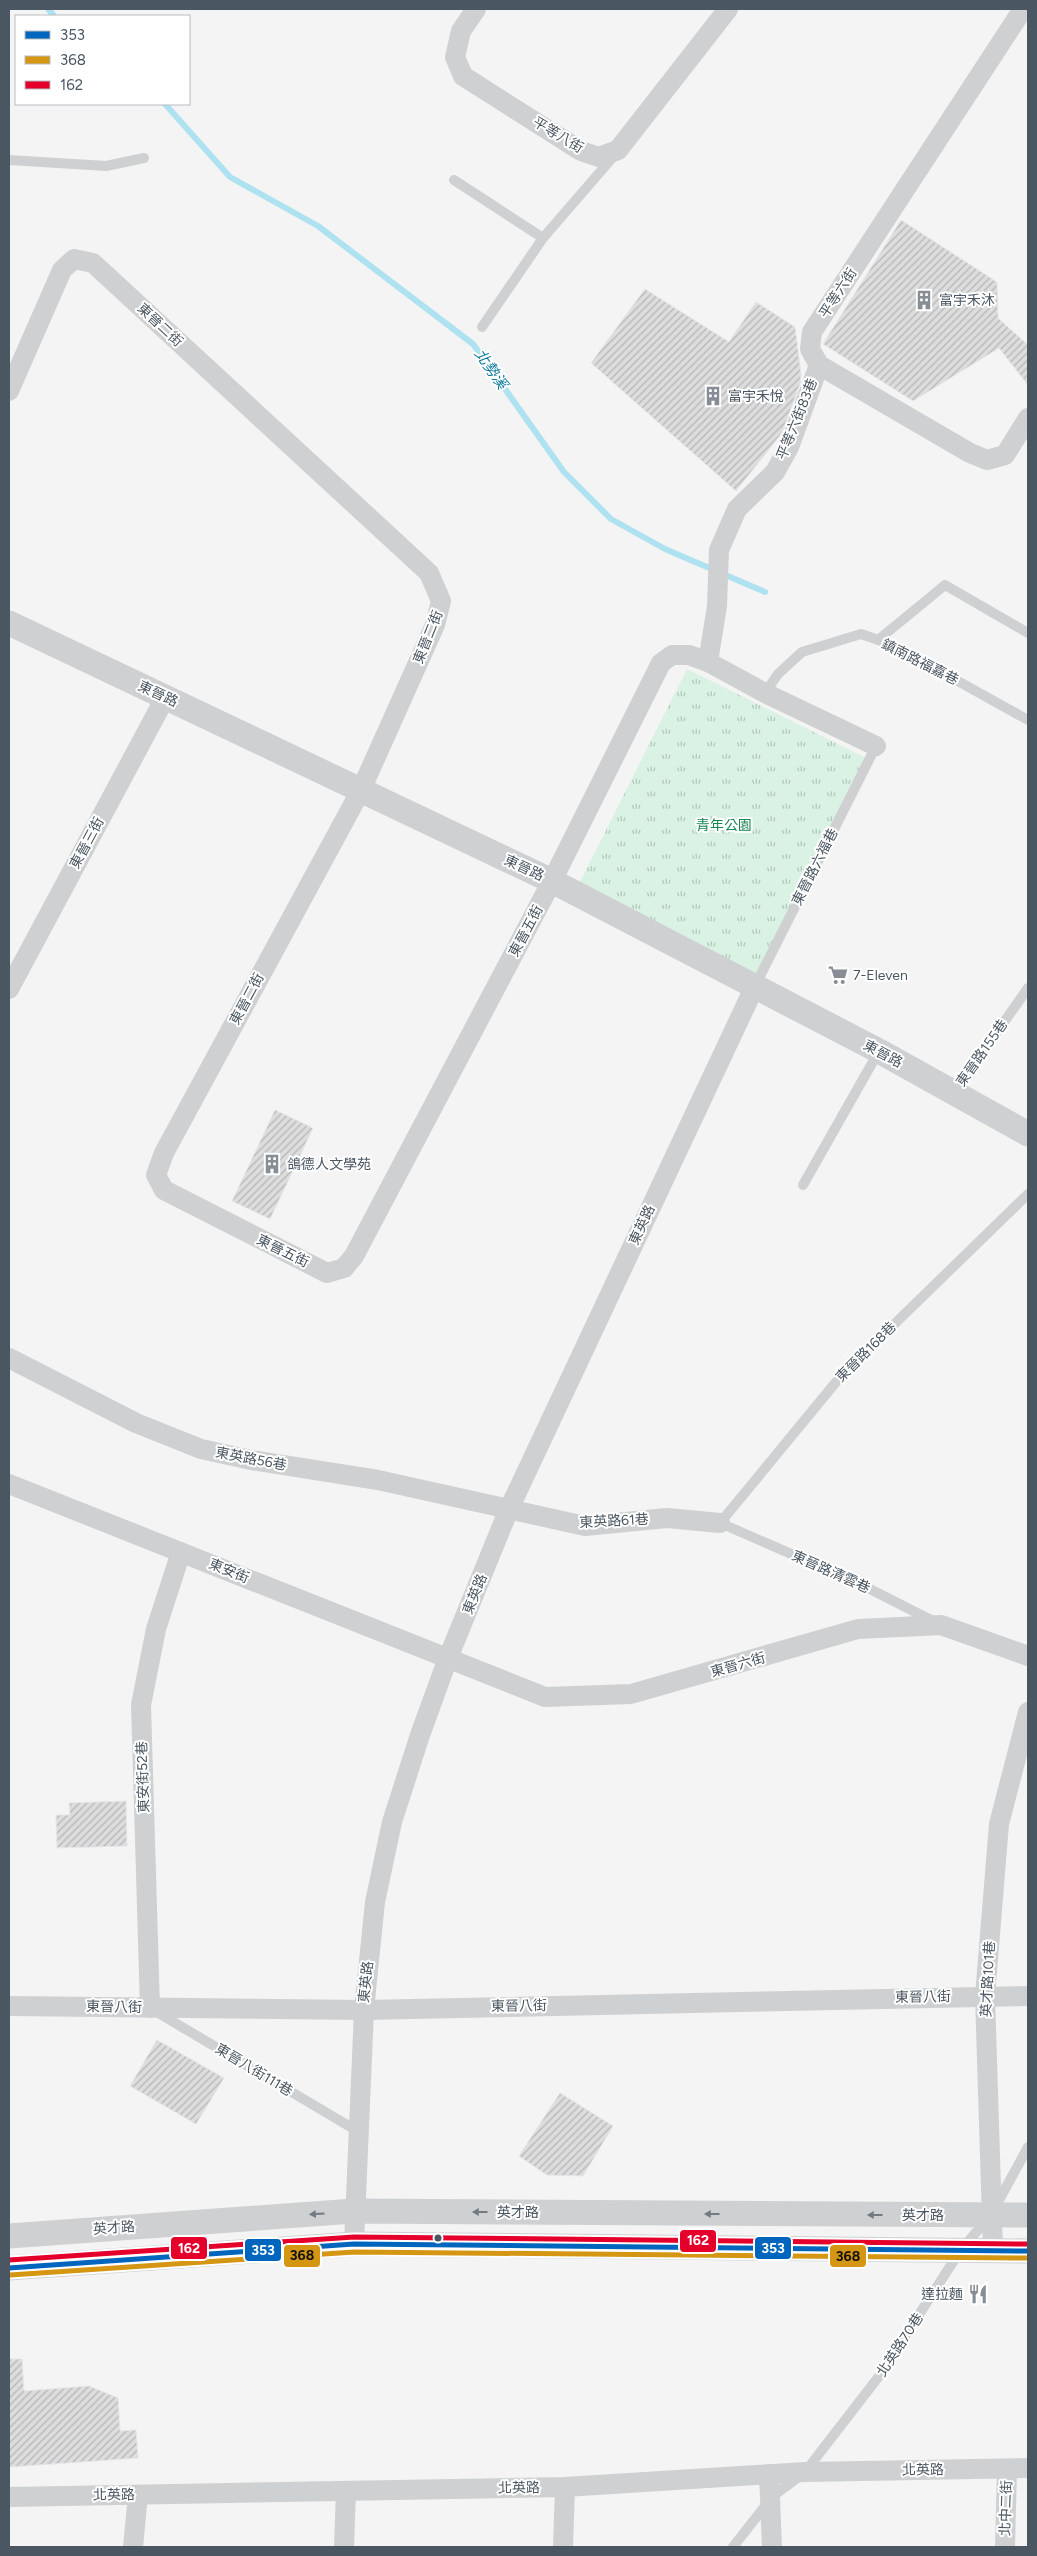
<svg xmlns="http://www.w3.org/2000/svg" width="1037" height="2556" viewBox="0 0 1037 2556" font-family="Figtree,'Noto Sans TC',sans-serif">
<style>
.park{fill:url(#park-tufts)}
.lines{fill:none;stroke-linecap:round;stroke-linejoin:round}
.stream{stroke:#aee2f0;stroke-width:6}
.building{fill:url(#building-hatch);stroke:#e5e6e7}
.service{stroke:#ced0d2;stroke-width:10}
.minor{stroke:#ced0d2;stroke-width:20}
.tertiary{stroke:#ced0d2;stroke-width:25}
.bus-1-casing{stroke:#fff;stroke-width:9}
.bus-2-casing{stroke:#fff;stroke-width:9}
.bus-3-casing{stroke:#fff;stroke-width:9}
.bus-1{stroke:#0065bd;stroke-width:5}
.bus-2{stroke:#d49613;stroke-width:5}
.bus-3{stroke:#e4002b;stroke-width:5}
.oneway{fill:#727b83}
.bus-dot{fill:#4a5661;stroke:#fff;stroke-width:2}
.labels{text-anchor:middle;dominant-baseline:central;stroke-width:4;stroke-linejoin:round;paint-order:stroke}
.street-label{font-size:14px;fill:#4a5661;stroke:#fff}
.poi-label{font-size:14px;fill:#4a5661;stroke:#fff;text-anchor:start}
.park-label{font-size:14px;fill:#17864f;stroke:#fff}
.water-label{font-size:15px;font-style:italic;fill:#0c7c9b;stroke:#fff}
.line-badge{stroke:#fff;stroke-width:2}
.badge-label{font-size:14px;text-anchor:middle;font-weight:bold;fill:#fff}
.pale-badge-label{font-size:14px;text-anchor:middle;font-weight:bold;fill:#111}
</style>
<defs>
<pattern id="park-tufts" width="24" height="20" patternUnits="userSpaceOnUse" patternTransform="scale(1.25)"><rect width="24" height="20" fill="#d9f2e3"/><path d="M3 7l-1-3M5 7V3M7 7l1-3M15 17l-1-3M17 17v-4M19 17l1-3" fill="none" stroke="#b2c7bb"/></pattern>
<pattern id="building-hatch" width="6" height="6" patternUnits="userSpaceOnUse" patternTransform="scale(1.25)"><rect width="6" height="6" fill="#ddddde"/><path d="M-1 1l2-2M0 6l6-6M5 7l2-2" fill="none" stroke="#b5b6b7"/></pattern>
</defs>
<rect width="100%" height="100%" fill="#f4f4f4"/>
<path class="park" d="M687,669L872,761L762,981L577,888Z"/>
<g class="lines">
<g class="stream">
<path d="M48,9L54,16"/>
<path d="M165,104L230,177L318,226L473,344L564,472L611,519L665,549L765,592"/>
</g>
</g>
<g class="building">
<path d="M901,220L997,282L998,318L1028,345V385L999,348L913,401L823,344Z"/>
<path d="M645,289L729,342L756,302L795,327L801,374L800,384L782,433L736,491L591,363Z"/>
<path d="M275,1110L313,1128L270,1219L232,1201Z"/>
<path d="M126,1801L127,1846L57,1848L56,1815H70L69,1803Z"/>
<path d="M157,2040L224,2078L196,2124L130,2086Z"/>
<path d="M560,2093L613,2126L583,2176L547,2175L519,2156Z"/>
<path d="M9,2359H22L24,2391L89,2386L118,2398L120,2431L136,2430L138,2458L9,2467Z"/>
</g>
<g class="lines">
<g class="service">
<path d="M9,160L106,166L144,158"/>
<path d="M454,180L543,238"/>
<path d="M482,327L543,238L613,157"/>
<path d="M878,640L945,585L1028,633"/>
<path d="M765,693L778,674L802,652L861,634L893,645L1028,720"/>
<path d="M755,986L876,746"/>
<path d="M954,1093L1028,988"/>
<path d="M803,1185L879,1051"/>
<path d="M935,1622L858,1583L720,1523L841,1376L1028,1194"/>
<path d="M155,2011L359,2132"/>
<path d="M733,2547L772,2497L805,2472L880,2375L960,2251L991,2215L1028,2147"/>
</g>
<g class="minor">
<path d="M476,9L461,31L455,57L463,76L581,151L599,157L618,150L728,9"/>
<path d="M1023,9L812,332L810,349L819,365L970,453L987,460L1005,455L1028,418"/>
<path d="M9,391L62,270L74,259L93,263L429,573L441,601L435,625L361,790L164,1153L156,1175L164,1190L327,1273L344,1268L354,1256L552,881L661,663L672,655H689L708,662L765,693L876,746"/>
<path d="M708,662L717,606L719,550L737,509L775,472L789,447L819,365"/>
<path d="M9,989L165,698"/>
<path d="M9,1358L136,1423L201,1449L251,1460L378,1480L585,1526L667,1518L720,1523"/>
<path d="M9,1484L545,1697L631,1694L858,1629L941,1625L1028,1656"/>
<path d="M9,2006L364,2010L1028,1996"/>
<path d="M150,2008L141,1705L156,1629L181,1552"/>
<path d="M354,2244L364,2010L375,1902L392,1822L420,1735L448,1658L509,1509L754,988"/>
<path d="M993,2251L985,1996L999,1824L1028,1712"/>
<path d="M769,2474L772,2547"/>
<path d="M9,2497L565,2487L805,2472L1028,2468"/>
<path d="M133,2547L138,2495"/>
<path d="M344,2547L346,2491"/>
<path d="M563,2547L565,2487"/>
<path d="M1005,2547L1007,2469"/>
</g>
<g class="tertiary">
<path d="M9,623L552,881L879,1051L1028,1134"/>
<path d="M9,2236L354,2211L1028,2215"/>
<path d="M9,2268L354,2244L1028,2251"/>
</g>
<defs>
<path id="bus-1" d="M9,2268L354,2244L1028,2251"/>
<path id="bus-2" d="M10,2275L354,2252L1028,2258"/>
<path id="bus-3" d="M9,2260L354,2237L1028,2244"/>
</defs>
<use href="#bus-1" class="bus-1-casing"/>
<use href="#bus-2" class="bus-2-casing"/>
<use href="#bus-3" class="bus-3-casing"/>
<use href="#bus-1" class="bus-1"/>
<use href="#bus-2" class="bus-2"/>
<use href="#bus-3" class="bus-3"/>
</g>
<defs><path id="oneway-solid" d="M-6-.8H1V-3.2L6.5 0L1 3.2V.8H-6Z" transform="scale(1.25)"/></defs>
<g class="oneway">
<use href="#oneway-solid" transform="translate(480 2212) rotate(-180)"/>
<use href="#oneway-solid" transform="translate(317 2214) rotate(176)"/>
<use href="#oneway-solid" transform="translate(712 2214) rotate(-180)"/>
<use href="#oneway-solid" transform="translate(875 2215) rotate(-180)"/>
</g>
<defs>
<symbol id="building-bare" viewBox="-9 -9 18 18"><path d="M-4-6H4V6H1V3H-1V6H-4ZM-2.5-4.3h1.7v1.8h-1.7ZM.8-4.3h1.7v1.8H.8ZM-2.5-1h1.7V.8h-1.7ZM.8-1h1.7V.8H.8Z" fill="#868d94" stroke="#fff" stroke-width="2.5" paint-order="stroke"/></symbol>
<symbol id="supermarket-bare" viewBox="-9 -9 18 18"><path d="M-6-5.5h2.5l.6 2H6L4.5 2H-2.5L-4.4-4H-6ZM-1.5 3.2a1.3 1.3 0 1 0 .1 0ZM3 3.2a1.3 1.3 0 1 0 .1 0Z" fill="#868d94" stroke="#fff" stroke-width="2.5" paint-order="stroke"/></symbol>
<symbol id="restaurant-bare" viewBox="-9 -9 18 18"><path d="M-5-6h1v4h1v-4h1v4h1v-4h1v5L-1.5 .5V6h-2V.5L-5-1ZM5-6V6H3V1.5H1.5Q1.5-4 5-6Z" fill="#868d94" stroke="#fff" stroke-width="2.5" paint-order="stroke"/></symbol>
</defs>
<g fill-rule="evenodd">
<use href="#building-bare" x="910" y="286" width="28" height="28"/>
<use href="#building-bare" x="699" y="382" width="28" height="28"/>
<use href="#supermarket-bare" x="824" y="961" width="28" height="28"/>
<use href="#building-bare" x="258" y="1150" width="28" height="28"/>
<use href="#restaurant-bare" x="964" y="2280" width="28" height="28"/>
</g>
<circle class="bus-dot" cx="438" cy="2238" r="4.5"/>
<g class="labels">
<g class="street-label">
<text transform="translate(558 135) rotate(31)">平等八街</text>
<text transform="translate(838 293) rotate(-57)">平等六街</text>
<text transform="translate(160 325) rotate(43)">東晉二街</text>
<text transform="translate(797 419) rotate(-68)">平等六街83巷</text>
<text transform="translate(428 637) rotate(-68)">東晉二街</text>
<text transform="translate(920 662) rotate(27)">鎮南路福嘉巷</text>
<text transform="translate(158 694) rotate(25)">東晉路</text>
<text transform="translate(87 843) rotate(-62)">東晉三街</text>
<text transform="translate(815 867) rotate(-63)">東晉路六福巷</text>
<text transform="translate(524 868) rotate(25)">東晉路</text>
<text transform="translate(526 931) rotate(-62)">東晉五街</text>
<text transform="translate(247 999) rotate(-62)">東晉二街</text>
<text transform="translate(982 1053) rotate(-55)">東晉路155巷</text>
<text transform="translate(883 1054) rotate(28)">東晉路</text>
<text transform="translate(642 1225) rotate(-65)">東英路</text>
<text transform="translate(283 1251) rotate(26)">東晉五街</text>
<text transform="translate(866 1352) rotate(-45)">東晉路168巷</text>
<text transform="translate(251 1459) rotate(11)">東英路56巷</text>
<text transform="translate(614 1521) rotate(-3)">東英路61巷</text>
<text transform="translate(229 1571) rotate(22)">東安街</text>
<text transform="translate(831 1572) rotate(24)">東晉路清雲巷</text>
<text transform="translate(475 1594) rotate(-68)">東英路</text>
<text transform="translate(738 1665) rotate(-16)">東晉六街</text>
<text transform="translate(143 1777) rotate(-92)">東安街52巷</text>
<text transform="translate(988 1979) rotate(-87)">英才路101巷</text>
<text transform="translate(366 1982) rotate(-84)">東英路</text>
<text transform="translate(923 1997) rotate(-1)">東晉八街</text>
<text transform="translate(519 2006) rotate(-1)">東晉八街</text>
<text transform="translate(114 2007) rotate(1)">東晉八街</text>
<text transform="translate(254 2070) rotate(31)">東晉八街111巷</text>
<text x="518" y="2212">英才路</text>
<text x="923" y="2215">英才路</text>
<text transform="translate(114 2228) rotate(-4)">英才路</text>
<text transform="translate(900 2345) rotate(-57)">北英路70巷</text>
<text transform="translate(923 2470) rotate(-1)">北英路</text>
<text transform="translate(519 2488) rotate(-1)">北英路</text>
<text transform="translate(114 2495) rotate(-1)">北英路</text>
<text transform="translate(1006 2508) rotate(-88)">北中二街</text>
</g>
<g class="poi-label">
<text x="939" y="300">富宇禾沐</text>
<text x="728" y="396">富宇禾悅</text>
<text x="853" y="975">7-Eleven</text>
<text x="287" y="1164">鴿德人文學苑</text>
<text x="963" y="2294" text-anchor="end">達拉麵</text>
</g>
<g class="park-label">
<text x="724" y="825">青年公園</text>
</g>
<g class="water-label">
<text transform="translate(491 369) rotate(55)">北勢溪</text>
</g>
</g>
<g class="line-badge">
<rect x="679" y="2229" width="38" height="24" rx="5" fill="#e4002b"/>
<rect x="170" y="2236" width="38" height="24" rx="5" fill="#e4002b"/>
<rect x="754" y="2236" width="38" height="24" rx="5" fill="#0065bd"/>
<rect x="244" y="2238" width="38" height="24" rx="5" fill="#0065bd"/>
<rect x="283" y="2244" width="38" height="24" rx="5" fill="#d49613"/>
<rect x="829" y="2244" width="38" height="24" rx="5" fill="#d49613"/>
</g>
<g class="badge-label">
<text x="698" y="2245">162</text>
<text x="189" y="2253">162</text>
<text x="773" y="2253">353</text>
<text x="263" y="2255">353</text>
</g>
<g class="pale-badge-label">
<text x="302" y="2260">368</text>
<text x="848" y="2261">368</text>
</g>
<rect width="1037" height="2556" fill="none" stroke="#4a5661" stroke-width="20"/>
<rect x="15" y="15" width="175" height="90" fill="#ffffff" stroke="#b7bbc0"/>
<rect x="25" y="31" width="25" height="8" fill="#0065bd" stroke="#b7bbc0"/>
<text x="60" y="40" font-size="15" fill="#4a5661">353</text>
<rect x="25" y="56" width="25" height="8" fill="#d49613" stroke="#b7bbc0"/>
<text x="60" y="65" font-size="15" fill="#4a5661">368</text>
<rect x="25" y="81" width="25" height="8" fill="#e4002b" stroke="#b7bbc0"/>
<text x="60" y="90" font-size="15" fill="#4a5661">162</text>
</svg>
